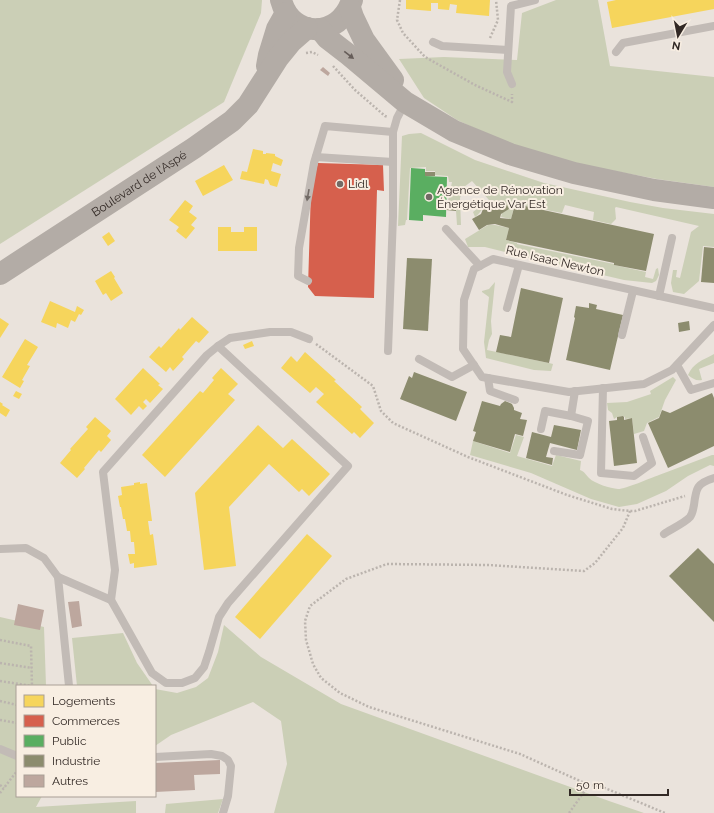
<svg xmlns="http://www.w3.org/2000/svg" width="714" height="813" viewBox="0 0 714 813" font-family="Raleway,sans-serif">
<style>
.green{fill:#cbcfb6}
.homes{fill:#f6d55c}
.shops{fill:#d6604d}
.public{fill:#5aae61}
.industry{fill:#8c8c6e}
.building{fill:#bda79e}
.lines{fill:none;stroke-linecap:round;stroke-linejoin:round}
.path{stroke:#bbb4ae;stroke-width:2.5;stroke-dasharray:2 2;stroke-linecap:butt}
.lane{stroke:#c2bbb6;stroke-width:8}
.secondary{stroke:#b3aca6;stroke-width:22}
.oneway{fill:#665d59}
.oneway2{fill:#736b66}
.poi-dot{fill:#726a65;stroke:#f8eee2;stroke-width:1.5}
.labels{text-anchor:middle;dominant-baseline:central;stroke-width:4;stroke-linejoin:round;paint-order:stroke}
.street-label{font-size:12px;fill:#322925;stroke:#f8eee2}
.poi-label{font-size:12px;fill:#322925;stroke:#f8eee2;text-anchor:start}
</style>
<rect width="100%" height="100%" fill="#eae3dc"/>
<g class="green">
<path d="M0,0H262L261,13L224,102L0,244Z"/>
<path d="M556,0H598L610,66L714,77V187L657,179L577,164L513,146L457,120L424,98L399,59L444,57L517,60L522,13Z"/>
<path d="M421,133L475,160L544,183L630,202L663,208L714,214V247L703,246L699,281L684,294L673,292L671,283L673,270H677L676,277L680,278L691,232L699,226L616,207L615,208L616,219L611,224L593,220L594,212L565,205L562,213L525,206L524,209L514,207L511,219L501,217L502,213L509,209L504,201L497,206C480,202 485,210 475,217L473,212L489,200L472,181L464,187L460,198L461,225H457L456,211L457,202L448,201L452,182H449L448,176L435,175V171H426V167L410,168L407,220H406L405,225L398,226L402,136L409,134Z"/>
<path d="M488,225H495L509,228L506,240L517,243V244L614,264V265L646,272L645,277L653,279L656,269L658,268L659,275L656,281L652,283L624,280L509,253L485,247H468L465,239Z"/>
<path d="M495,282L491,321L492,334L489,340L487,350L549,363L553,364L551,371L534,370L486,358L484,342L489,297L482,292V291L489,289Z"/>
<path d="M714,354V363L699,369L702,380C696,381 693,379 688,375C693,363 703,360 714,354Z"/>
<path d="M673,377L676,380L665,400L659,417L647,423L644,431L634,434L632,418L625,419V417L623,416L617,417L614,419L612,413L608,410L607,403L627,402L651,394L650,391Z"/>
<path d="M516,435L524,437L517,456L552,466L556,455L581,461L580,470C585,472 585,474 589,478C595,484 610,488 618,489C626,489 650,478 659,475C677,468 694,462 712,455H714V466L710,465L688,476L666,491L637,504L619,507L591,499L531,473L470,455L473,441L510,453Z"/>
<path d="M0,617L44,627L46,686H17V796H42L36,807L136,801V813H0Z"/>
<path d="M224,625L261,657L341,704L609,801L644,813H274L287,764L281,721L253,702L171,735L155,746V689L177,693L196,687L208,678L218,652Z"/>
<path d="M123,633L137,663L153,686H77L72,638Z"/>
<path d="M223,799L218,813H165L166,804Z"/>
</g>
<g class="homes">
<path d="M406,0H490L489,16L456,13L457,5L450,4L449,10L438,9V3H431V11L406,9Z"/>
<path d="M616,0H714V9L612,28L607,2Z"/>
<path d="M253,149L263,151V154H266V153L275,154V156L283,160L281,166L273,163L271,171L281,174L277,187L270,185L268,180L265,179L264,184L240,179L242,171L247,172Z"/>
<path d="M224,165L233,180L203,196L195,181Z"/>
<path d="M185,200L193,206L189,212L197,218L191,225L195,228L186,239L176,231L179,227L169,220Z"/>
<path d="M218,227H231V232H244V227H257V251H218Z"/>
<path d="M109,232L115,241L108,246L102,237Z"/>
<path d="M111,271L115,277L114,278L123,293L111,301L106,293L103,295L95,281Z"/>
<path d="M50,301L75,312L77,306L84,310L81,315L79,314L75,322L71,320L68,328L57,323L56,328L41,322Z"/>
<path d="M192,317L209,332L199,343L196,341L182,357L184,359L173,371L170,367L166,372L149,357L159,346L161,348L179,328L180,330Z"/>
<path d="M0,318L9,324L0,338Z"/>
<path d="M25,339L38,347L27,365L30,366L22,380L24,381L20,388L2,377Z"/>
<path d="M252,341L254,346L245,349L243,345Z"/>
<path d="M305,352L336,380L334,381L362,407L360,409L374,423L360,438L354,432L352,434L316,402L324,394L316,387L310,393L281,368L291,356L297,362Z"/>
<path d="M143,368L160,384L158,385L163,389L150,403L146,399L143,402L147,406L143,410L139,406L131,415L115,399Z"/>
<path d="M221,368L238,384L228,394L235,400L165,477L142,455L200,391L203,393L214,380L212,378Z"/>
<path d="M16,391L22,394L19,399L13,396Z"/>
<path d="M0,402L3,404L2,405L10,410L6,417L0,413Z"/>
<path d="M95,417L111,431L107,436L111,440L101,452L99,450L84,468L85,469L77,478L60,463L71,450L70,449L88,429L86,427Z"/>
<path d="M258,425L283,448L292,439L330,474L309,496L302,489L299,492L269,464L229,507L236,566L204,570L195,493Z"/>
<path d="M140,482V484L147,483L152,521H148L150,535L153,534L157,565L134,568V563L130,564L128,554H135L134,542H131L130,531H127L125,519H123L121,507H120L118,496L122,495L121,487L134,485V483Z"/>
<path d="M307,534L332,556L260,639L235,617Z"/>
</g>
<path class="shops" d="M318,163L383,165L384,191L377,190L374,298L315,296L308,287L311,189Z"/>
<path class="public" d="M411,168L425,169V176L447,177L446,217L423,215V221L409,220Z"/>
<g class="industry">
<rect x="425" y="172" width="10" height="4"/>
<path d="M505,201L509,209L501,214L500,218L511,219L514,208L524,210L525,206L654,234L646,271L614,265V263L506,240L509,228L495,224L487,225L479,230L472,219L481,214L483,209L486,206L490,205L496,207Z"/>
<path d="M446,202L456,203V211L446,210Z"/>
<path d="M704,247L714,248V283L701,282Z"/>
<path d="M407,258L432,259L428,331L403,329Z"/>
<path d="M521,288L563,298L549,363L496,352L500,335L511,337Z"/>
<path d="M589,303L597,305L596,309L623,315L610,370L566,360L575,318L574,317L576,306L589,308Z"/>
<path d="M689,321L690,330L679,332L678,323Z"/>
<path d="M414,372L467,392L456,421L400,399L409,376L412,378Z"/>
<path d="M712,393L714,398V446L668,468L648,423L659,418L662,410L670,413Z"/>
<path d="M482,401L500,406L501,404L505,401L510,403L512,404L514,408V410L522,413L520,419L527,420L523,436L515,434L510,452L473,441L476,432L473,431Z"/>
<path d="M623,416L624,417V420L632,418L637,463L614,466L609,421L617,420V417Z"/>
<path d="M554,425L581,430L577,450L550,443L546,457L553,458L552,465L526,458L532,432L551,437Z"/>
<path d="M698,548L714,564V622L669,576Z"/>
</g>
<g class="building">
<path d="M323,67L330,73L328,76L320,70Z"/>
<path d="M79,601L82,626L72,628L68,602Z"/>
<path d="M18,604L44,610L40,630L14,625Z"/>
<path d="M220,760V774L194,775L195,790L155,792V763Z"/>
</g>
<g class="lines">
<g class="path">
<path d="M400,0L397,20L403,33L425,57L475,85L512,102V94"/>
<path d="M490,38L498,20L496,0"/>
<path d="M306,53L312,52L318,55"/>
<path d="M333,66L355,90L385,116L388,117"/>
<path d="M316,344L373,386L381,411L393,423L468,457L567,495L612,509L630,511H635L685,496"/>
<path d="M630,511L623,528L595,563L584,571L489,565L387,564L346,579L310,606L305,621L306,640L313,664L321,678L340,693L369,707L520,754L589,785L600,786L665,813"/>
<path d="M0,640L31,646L32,686"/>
<path d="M0,663L32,668"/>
<path d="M0,681L32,686"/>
<path d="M0,701L17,705"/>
<path d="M0,720L17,723"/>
<path d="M0,785L4,788"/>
<path d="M0,793L17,771"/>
<path d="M569,813L589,785"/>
</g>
<g class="lane">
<path d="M433,42L442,46L508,50"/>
<path d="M616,52L623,43L714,26"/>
<path d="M512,84L507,72L511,6L535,0"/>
<path d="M316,157L393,162"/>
<path d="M446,229L480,266"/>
<path d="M308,281L298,276L299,248L314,163L325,126L393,132L397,118L405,103"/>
<path d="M659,296L672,238"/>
<path d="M507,308L519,265"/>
<path d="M714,308L493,259L474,269L464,300L463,349L482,377L569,392L644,384L672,370L714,325"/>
<path d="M622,335L633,291"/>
<path d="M388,351L393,216V132"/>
<path d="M419,359L452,377L474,365"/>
<path d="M677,365L691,390L714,383"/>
<path d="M488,378L490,391L515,400"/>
<path d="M603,388L601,473L634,476L652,463L643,437"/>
<path d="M541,429L545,411L571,416L575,391"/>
<path d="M554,451L580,455L588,421L571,416"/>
<path d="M664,534C670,530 686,522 690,517C693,513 693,509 694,505C696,488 697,483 714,478"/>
<path d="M0,549L26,548L44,558L58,577L69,686"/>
<path d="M58,577L111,600L129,632L152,673L166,683H182L195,678L204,667L209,652L219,617L228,603L348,466L218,346L230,338L270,332H291L309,339"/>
<path d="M111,600L115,570L103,472L207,355L218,346"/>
<path d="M0,749L17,756"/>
<path d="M155,757L211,754L222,756L228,760L231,766L228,796L223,813"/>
</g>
<g class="secondary">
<path d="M281,0C291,39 340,39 352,0"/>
<path d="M350,8L353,17L364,40L393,80"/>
<path d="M320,29L327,38L349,55L405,102L454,131L510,154L574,173L654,190L714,198"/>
<path d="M267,66L269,55L277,29L286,13"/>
<path id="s1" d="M0,274L194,148L232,121L248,105L278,58L291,42L307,28"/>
</g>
</g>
<defs><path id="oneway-solid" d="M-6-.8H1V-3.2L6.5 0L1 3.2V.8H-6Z"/></defs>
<use class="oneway" href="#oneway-solid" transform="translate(349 55) rotate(38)"/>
<use class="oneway2" href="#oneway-solid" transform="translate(308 195) rotate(100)"/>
<g class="poi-dot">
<circle cx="340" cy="184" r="4"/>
<circle cx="429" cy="197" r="4"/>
</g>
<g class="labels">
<g class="street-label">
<text stroke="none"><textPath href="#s1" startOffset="166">Boulevard de l'Aspé</textPath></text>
<text transform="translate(555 261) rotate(13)">Rue Isaac Newton</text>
</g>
<g class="poi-label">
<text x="348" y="184">Lidl</text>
<text x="437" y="190">Agence de Rénovation<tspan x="437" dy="14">Énergétique Var Est</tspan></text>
</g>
</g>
<rect x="16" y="685" width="140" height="112" fill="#f8eee2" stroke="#a99f96"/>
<rect x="24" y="695" width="20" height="12" fill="#f6d55c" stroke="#a99f96"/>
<text x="52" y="705" font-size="12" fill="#322925">Logements</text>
<rect x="24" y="715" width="20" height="12" fill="#d6604d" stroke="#a99f96"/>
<text x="52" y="725" font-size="12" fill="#322925">Commerces</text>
<rect x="24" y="735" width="20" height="12" fill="#5aae61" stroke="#a99f96"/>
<text x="52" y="745" font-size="12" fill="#322925">Public</text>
<rect x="24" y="755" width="20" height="12" fill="#8c8c6e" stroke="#a99f96"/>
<text x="52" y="765" font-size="12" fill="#322925">Industrie</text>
<rect x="24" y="775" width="20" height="12" fill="#bda79e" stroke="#a99f96"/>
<text x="52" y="785" font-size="12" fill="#322925">Autres</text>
<g transform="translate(678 36) rotate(190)" stroke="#f8eee2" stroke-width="3" paint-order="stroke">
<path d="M0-3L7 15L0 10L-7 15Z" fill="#322925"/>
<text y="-6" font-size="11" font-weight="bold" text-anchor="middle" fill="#322925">N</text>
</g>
<path d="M570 789v6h98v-6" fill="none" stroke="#322925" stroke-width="2"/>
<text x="576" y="789" font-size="12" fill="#322925" stroke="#f8eee2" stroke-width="3" paint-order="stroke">50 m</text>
</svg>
